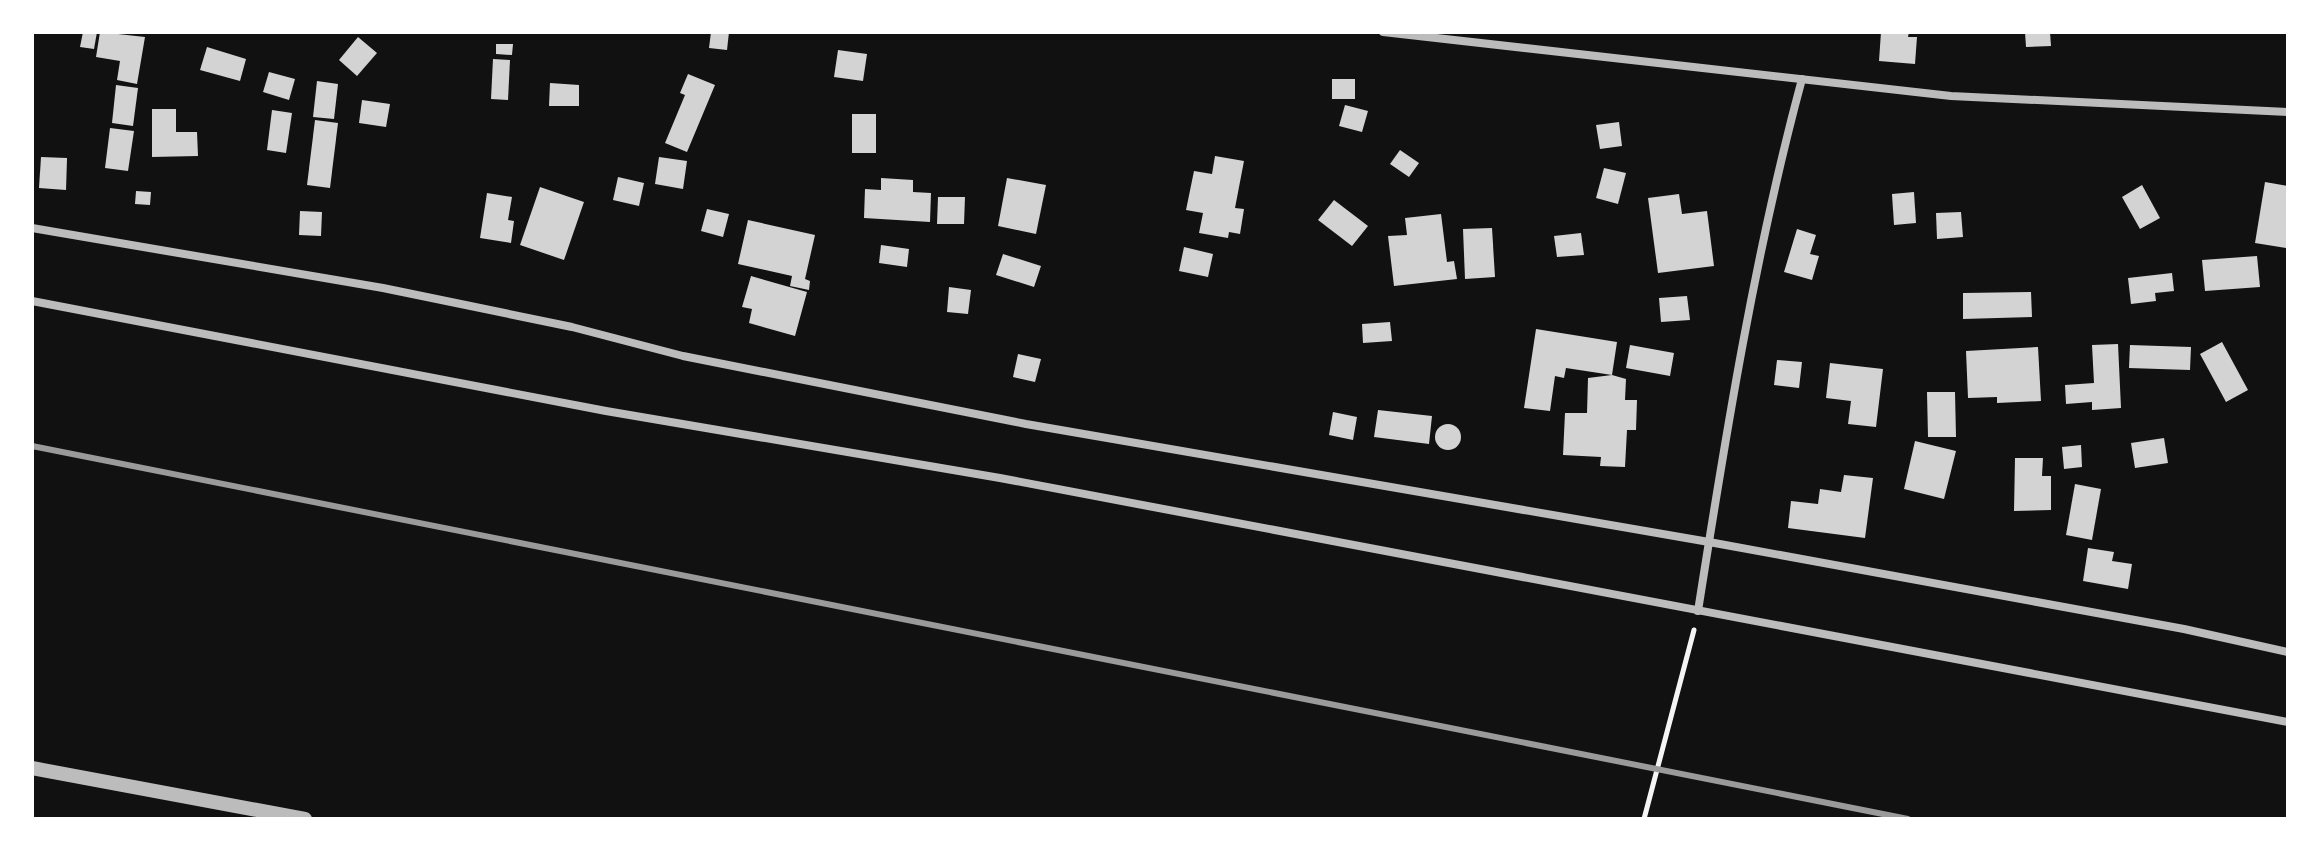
<svg xmlns="http://www.w3.org/2000/svg" width="2320" height="851" viewBox="0 0 2320 851" font-family="'Roboto Condensed',sans-serif">
<style>
.building{fill:#d3d3d3}
.lines{fill:none;stroke-linecap:round;stroke-linejoin:round}
.path{stroke:#f5f5f5;stroke-width:5}
.minor{stroke:#bcbcbc;stroke-width:8}
.tertiary{stroke:#bcbcbc;stroke-width:14}
.rail{stroke:#9a9a9a;stroke-width:6}
</style>
<rect width="100%" height="100%" fill="#111"/>
<g class="building">
<path d="M83,32H97L94,49L80,47Z"/>
<path d="M100,32L145,37L137,84L117,80L120,61L96,57Z"/>
<path d="M711,32H729L727,50L709,48Z"/>
<path d="M1881,32H1909L1908,37H1917L1915,64L1879,61Z"/>
<path d="M2025,32H2050L2051,46L2026,47Z"/>
<path d="M358,37L377,53L357,76L339,60Z"/>
<path d="M496,44H513L512,55L496,54Z"/>
<path d="M207,47L246,59L240,81L200,70Z"/>
<path d="M838,50L867,54L863,81L834,77Z"/>
<path d="M493,59L510,60L508,100L491,99Z"/>
<path d="M269,72L295,79L289,100L263,92Z"/>
<path d="M688,74L715,85L687,152L665,143L685,95L680,93Z"/>
<rect x="1332" y="79" width="23" height="20"/>
<path d="M317,81L338,84L334,119L313,117Z"/>
<path d="M550,83L579,85V106H549Z"/>
<path d="M116,85L138,88L133,126L112,123Z"/>
<path d="M362,100L390,104L386,127L359,123Z"/>
<path d="M1345,105L1368,111L1362,132L1339,126Z"/>
<path d="M152,109H176V132H197L198,156L152,157Z"/>
<path d="M272,110L292,113L286,153L267,150Z"/>
<rect x="852" y="114" width="24" height="39"/>
<path d="M315,120L338,123L330,188L307,185Z"/>
<path d="M1619,122L1622,146L1600,149L1596,125Z"/>
<path d="M110,128L134,131L128,171L105,168Z"/>
<path d="M1400,150L1419,163L1409,177L1390,164Z"/>
<path d="M1215,156L1244,161L1235,208L1244,209L1240,234L1229,232L1228,238L1199,233L1203,213L1186,210L1194,171L1212,174Z"/>
<path d="M41,157L67,158L66,190L39,188Z"/>
<path d="M659,157L687,161L683,189L655,184Z"/>
<path d="M1604,168L1626,173L1618,204L1596,198Z"/>
<path d="M618,177L644,183L639,206L613,200Z"/>
<path d="M881,178L913,180V192L931,193L930,222L864,218L865,189L881,190Z"/>
<path d="M1007,178L1046,185L1036,234L998,226Z"/>
<path d="M2265,182L2288,186L2286,248L2255,243Z"/>
<path d="M2142,185L2160,218L2140,229L2122,197Z"/>
<path d="M540,187L584,202L564,260L520,245Z"/>
<path d="M136,191L151,192L150,205L135,204Z"/>
<path d="M1914,192L1916,223L1894,225L1892,194Z"/>
<path d="M487,193L512,197L508,220L514,221L511,243L480,238Z"/>
<path d="M1679,194L1682,214L1707,211L1714,266L1658,273L1648,198Z"/>
<path d="M938,197H965L964,224H937Z"/>
<path d="M1334,200L1368,226L1352,246L1318,220Z"/>
<path d="M707,209L729,214L723,237L701,231Z"/>
<path d="M300,211L322,212L321,236L299,235Z"/>
<path d="M1961,212L1963,237L1937,239L1936,213Z"/>
<path d="M1441,214L1447,262L1454,261L1457,279L1394,286L1388,236L1407,235L1405,218Z"/>
<path d="M748,220L815,235L805,279L810,281L809,290L790,286L792,276L738,264Z"/>
<path d="M1492,228L1495,277L1465,279L1463,229Z"/>
<path d="M1797,229L1816,235L1810,254L1819,256L1812,280L1784,272Z"/>
<path d="M1581,233L1584,255L1557,257L1554,236Z"/>
<path d="M881,245L909,249L907,267L879,263Z"/>
<path d="M1184,247L1213,254L1208,277L1179,271Z"/>
<path d="M1003,254L1041,266L1034,287L996,275Z"/>
<path d="M2257,256L2260,287L2205,291L2202,260Z"/>
<path d="M2172,273L2174,291L2155,293L2156,301L2131,304L2128,278Z"/>
<path d="M751,276L807,292L795,336L749,323L752,309L742,307Z"/>
<path d="M949,287L971,290L968,314L947,312Z"/>
<path d="M2031,292L2032,317L1963,319V293Z"/>
<path d="M1687,296L1690,320L1661,322L1659,298Z"/>
<path d="M1390,322L1392,341L1363,343L1362,324Z"/>
<path d="M1536,329L1617,342L1612,375L1566,368L1564,378L1555,376L1550,411L1524,408Z"/>
<path d="M2222,342L2248,390L2226,402L2200,354Z"/>
<path d="M2118,344L2121,408L2092,410V402L2066,404L2065,385L2094,383L2092,345Z"/>
<path d="M1630,345L1674,353L1670,376L1626,368Z"/>
<path d="M2130,345L2191,347L2190,370L2129,368Z"/>
<path d="M2038,347L2041,401L1997,403V397L1968,398L1966,351Z"/>
<path d="M1018,354L1041,359L1035,382L1013,377Z"/>
<path d="M1777,360L1802,362L1799,388L1774,385Z"/>
<path d="M1830,363L1883,369L1876,427L1848,424L1851,401L1826,398Z"/>
<path d="M1612,375L1626,379L1625,400H1637L1636,430H1627L1625,467L1600,466L1601,457L1563,455L1565,413H1587L1588,378Z"/>
<path d="M1927,392H1955L1956,437H1928Z"/>
<path d="M1378,410L1432,416L1429,444L1374,437Z"/>
<path d="M1333,412L1357,417L1353,440L1329,435Z"/>
<circle cx="1448" cy="437" r="13"/>
<path d="M2164,438L2168,463L2135,468L2131,443Z"/>
<path d="M1915,441L1956,451L1944,499L1904,489Z"/>
<path d="M2081,445L2082,467L2064,469L2062,447Z"/>
<path d="M2015,458H2043L2042,476H2051V510L2014,511Z"/>
<path d="M1844,475L1873,478L1865,538L1788,528L1791,501L1818,504L1820,489L1841,492Z"/>
<path d="M2075,484L2101,489L2092,540L2066,535Z"/>
<path d="M2088,548L2114,552L2112,561L2132,564L2128,589L2083,581Z"/>
</g>
<g class="lines">
<path class="path" d="M1644,819L1694,630"/>
<g class="minor">
<path d="M1383,32L1951,96L2288,112"/>
<path d="M32,228L383,288L572,327L683,356L1026,424L1709,542L2184,629L2288,652"/>
<path d="M32,301L606,411L1000,478L2288,722"/>
<path d="M1698,611C1726,433 1755,253 1802,79"/>
</g>
<path class="tertiary" d="M32,768L305,819"/>
<path class="rail" d="M32,446L1908,819"/>
</g>
<rect width="2320" height="851" fill="none" stroke="#ffffff" stroke-width="68"/>
</svg>
